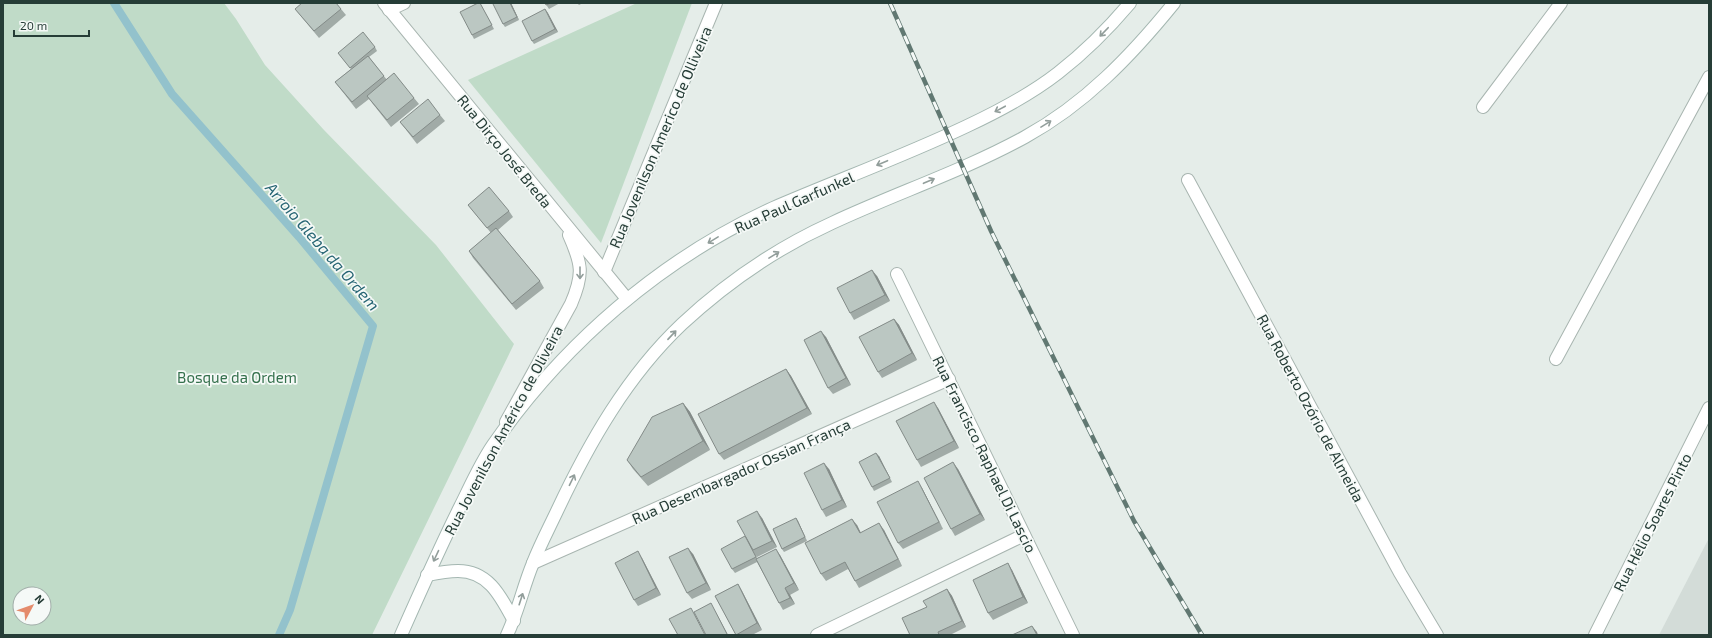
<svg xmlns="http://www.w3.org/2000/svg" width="1712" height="638" viewBox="0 0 1712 638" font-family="'Exo 2',sans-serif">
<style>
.built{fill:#d3dcd8}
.park{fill:#c0dbc8;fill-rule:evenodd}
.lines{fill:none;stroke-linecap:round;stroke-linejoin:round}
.stream{stroke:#93c2cc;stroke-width:8}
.lane-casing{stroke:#a8b5b0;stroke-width:14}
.street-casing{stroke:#a8b5b0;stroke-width:14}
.secondary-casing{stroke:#a4b7b1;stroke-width:14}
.lane{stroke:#fff;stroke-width:12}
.street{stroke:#fff;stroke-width:12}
.secondary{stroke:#fff;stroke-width:12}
.rail-casing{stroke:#617872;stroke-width:4.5}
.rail{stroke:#f5f9f7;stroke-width:3;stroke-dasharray:9;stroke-linecap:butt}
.wall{fill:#a1aba7}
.shaded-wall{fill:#838b88}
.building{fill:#bbc7c2;stroke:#838b88}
.oneway{stroke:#929e9b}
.labels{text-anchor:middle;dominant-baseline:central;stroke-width:3.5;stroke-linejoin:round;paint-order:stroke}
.street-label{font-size:15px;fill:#263d37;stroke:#f5f9f7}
.park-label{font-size:15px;fill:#34704c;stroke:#f5f9f7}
.water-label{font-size:16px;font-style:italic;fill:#266573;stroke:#f5f9f7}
</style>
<rect width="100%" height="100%" fill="#e5ede9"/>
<path class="built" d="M1709,538V635H1659Z"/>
<g class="park">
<path d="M3,3H224L236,19L265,65L324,130L436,245L514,344L372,635H3ZM20,594H44V618H20Z"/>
<path d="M637,3H692L601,243L468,80Z"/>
</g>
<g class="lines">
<path class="stream" d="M114,3L172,94L299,237L373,326L290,610L279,635"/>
<defs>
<g id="lane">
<path d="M1483,107L1561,3"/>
<path d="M1556,359L1709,77"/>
</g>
<g id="street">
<path d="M384,3L627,299"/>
<path d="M389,10L404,3"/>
<path d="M1188,180L1400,573L1437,635"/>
<path d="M604,272L716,3"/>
<path d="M897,274L1073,635"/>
<path d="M506,422L571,304C584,274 582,264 569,235"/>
<path d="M533,563L949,379"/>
<path d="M817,635L1024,535"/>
<path d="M1595,635L1709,408"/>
</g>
<g id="secondary">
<path d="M427,575C437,573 448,571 458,571C489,571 501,597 514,621"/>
<path d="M401,635C420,592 439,549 460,507C470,487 480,464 493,445C563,344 661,259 773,208C838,180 904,156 967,126C999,111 1031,94 1058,73C1085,52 1108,29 1130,3"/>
<path d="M507,635C518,612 523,587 533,563C540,545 549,528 557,511C589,443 627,376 682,324C726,283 777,248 832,223C896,193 963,171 1025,137C1085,104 1131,56 1174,3"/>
</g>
</defs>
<use href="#lane" class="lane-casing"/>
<use href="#street" class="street-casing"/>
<use href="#secondary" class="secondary-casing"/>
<use href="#lane" class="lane"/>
<use href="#street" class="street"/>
<use href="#secondary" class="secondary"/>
<defs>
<path id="rail" d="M890,3L991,231L1134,521L1202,635"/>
</defs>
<use href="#rail" class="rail-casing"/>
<use href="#rail" class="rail"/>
</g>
<g class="wall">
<path d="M480,3L494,29L474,39L472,35Z"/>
<path d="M494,3H511L519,20L505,27L503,24Z"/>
<path d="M545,3H560L549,9Z"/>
<path d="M577,3H583L579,5Z"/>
<path d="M295,9H341L346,15L319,38Z"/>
<path d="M545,9L558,32L534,44L532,41Z"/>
<path d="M375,47L377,51L369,57L387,80L414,98L419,104L391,127L369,99L356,109L335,82L351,69L338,53Z"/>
<path d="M440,115L445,121L417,144L400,122Z"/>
<path d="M468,205L509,211L513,217L498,230L540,281L544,288L516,310L473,258L469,251L491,233Z"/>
<path d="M877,276L890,301L854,320L850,313Z"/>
<path d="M894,319L899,325L917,360L882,378L878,372Z"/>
<path d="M826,337L851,385L833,394L828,388Z"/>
<path d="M786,369L791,376L812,414L724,460L719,454Z"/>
<path d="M683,403L690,412L710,450L648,486L633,469L627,460Z"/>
<path d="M938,408L959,448L921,467L917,460Z"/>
<path d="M879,456L892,482L874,491L872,487Z"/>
<path d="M829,469L847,507L826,517L822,510Z"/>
<path d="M958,469L985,520L955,536L951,529Z"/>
<path d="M922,488L943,529L903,549L898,543Z"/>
<path d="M762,518L777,547L757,557L756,555L757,558L780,555L799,590L790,595L795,604L783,610L779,603L757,562L735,573L732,569L745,536Z"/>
<path d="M796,518L798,521L807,541L784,552L782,549Z"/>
<path d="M857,525L861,533L884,530L902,566L859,588L855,581L848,569L826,581L821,574Z"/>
<path d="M693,554L711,590L692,599L687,593Z"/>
<path d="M642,558L661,595L638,606L634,600Z"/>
<path d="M1012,570L1028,603L993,620L988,613Z"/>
<path d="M738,584L742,591L762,630L752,635H736L715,596Z"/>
<path d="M947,589L952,596L966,627L950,635H910L927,607Z"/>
</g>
<g class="shaded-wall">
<path d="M510,3H511L519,20L517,17Z"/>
<path d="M545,9L548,13L558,32L555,29Z"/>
<path d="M872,270L877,276L890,301L885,295Z"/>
<path d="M894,319L899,325L917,360L912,353Z"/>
<path d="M821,331L826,337L851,385L846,378Z"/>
<path d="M786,369L791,376L812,414L807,408Z"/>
<path d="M934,402L938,408L959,448L954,441Z"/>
<path d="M683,403L690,412L710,450L703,441Z"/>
<path d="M876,453L879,456L892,482L890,478Z"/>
<path d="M953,462L958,469L985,520L980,514Z"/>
<path d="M824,463L829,469L847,507L842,500Z"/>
<path d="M918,481L922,488L943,529L939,522Z"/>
<path d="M757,511L762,518L777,547L772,541Z"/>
<path d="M796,518L798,521L807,541L805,537Z"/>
<path d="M852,519L857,525L864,540Z"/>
<path d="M879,523L884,530L902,566L898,559Z"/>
<path d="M688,548L693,554L711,590L706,583Z"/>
<path d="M776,549L780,555L799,590L794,583Z"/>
<path d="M638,551L642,558L661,595L656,588Z"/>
<path d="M1008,563L1012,570L1028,603L1023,597Z"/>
<path d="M738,584L742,591L762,630L757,623Z"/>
<path d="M785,588L790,595L795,604L790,598Z"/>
<path d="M947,589L952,596L966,627L962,621Z"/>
<path d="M711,603L713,607L728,635H727Z"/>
<path d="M1032,626L1037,632L1038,635H1037Z"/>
</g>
<g class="building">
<path d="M302,3H336L341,9L314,31L295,9Z"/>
<path d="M478,3H480L492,25L472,35L460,12Z"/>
<path d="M494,3H510L517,17L503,24L493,4Z"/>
<path d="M545,3H551L546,5Z"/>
<path d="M545,9L555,29L532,41L522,21Z"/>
<path d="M363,32L375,47L350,68L338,53Z"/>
<path d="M368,56L384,76L352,102L335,82Z"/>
<path d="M394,73L414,98L387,120L367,96Z"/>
<path d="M428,99L440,115L413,137L400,122Z"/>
<path d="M489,187L509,211L487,228L468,205Z"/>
<path d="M496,228L540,281L512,304L469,251Z"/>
<path d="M872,270L885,295L850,313L837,288Z"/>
<path d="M894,319L912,353L878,372L859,337Z"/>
<path d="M821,331L846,378L828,388L804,340Z"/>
<path d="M786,369L807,408L719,454L698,414Z"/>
<path d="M934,402L954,441L917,460L896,421Z"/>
<path d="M683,403L703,441L641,477L627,460L652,417Z"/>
<path d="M876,453L890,478L872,487L859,462Z"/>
<path d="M953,462L980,514L951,529L924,478Z"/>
<path d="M824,463L842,500L822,510L804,473Z"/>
<path d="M918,481L939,522L898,543L877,502Z"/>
<path d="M757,511L772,541L753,550L737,521Z"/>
<path d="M796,518L805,537L782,549L773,529Z"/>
<path d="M852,519L860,533L879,523L898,559L855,581L845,562L821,574L805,543Z"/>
<path d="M745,536L756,557L732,569L721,549Z"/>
<path d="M688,548L706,583L687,593L669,557Z"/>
<path d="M776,549L794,583L785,588L790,598L779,603L756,559Z"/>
<path d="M638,551L656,588L634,600L615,563Z"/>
<path d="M1008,563L1023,597L988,613L973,580Z"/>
<path d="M738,584L757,623L736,635L715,596Z"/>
<path d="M947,589L962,621L938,632L939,635H910L902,618L927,607L923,601Z"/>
<path d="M711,603L727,634L726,635H706L694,612Z"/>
<path d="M691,608L705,635H678L669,619Z"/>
<path d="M1032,626L1037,635H1012Z"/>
</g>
<defs><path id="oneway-shaft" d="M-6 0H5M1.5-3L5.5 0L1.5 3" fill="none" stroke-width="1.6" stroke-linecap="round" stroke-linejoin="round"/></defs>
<g class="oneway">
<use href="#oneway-shaft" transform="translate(1104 32) rotate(134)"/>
<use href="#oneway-shaft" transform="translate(1000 109) rotate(152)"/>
<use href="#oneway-shaft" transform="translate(1046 124) rotate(-32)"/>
<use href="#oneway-shaft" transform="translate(882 163) rotate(157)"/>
<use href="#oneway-shaft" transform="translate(929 181) rotate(-23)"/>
<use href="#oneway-shaft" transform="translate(713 240) rotate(149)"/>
<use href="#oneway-shaft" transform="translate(774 255) rotate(-32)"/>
<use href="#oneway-shaft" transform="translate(580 273) rotate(90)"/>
<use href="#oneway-shaft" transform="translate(672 335) rotate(-47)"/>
<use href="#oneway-shaft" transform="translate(572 480) rotate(-64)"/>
<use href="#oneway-shaft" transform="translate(436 556) rotate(115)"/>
<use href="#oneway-shaft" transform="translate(521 599) rotate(-72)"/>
</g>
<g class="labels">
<g class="street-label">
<text transform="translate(660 137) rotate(-67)">Rua Jovenilson Americo de Olliveira</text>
<text transform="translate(505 151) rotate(51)">Rua Dirço José Breda</text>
<text transform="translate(794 202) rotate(-24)">Rua Paul Garfunkel</text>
<text transform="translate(1311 408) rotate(62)">Rua Roberto Ozório de Almeida</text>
<text transform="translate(503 430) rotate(-62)">Rua Jovenilson Américo de Oliveira</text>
<text transform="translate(985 454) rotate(64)">Rua Francisco Raphael Di Lascio</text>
<text transform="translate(741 471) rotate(-24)">Rua Desembargador Ossian França</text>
<text transform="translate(1652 522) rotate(-63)">Rua Hélio Soares Pinto</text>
</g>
<g class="park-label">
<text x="237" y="377">Bosque da Ordem</text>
</g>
<g class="water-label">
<text transform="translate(323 246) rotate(49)">Arroio Gleba da Ordem</text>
</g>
</g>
<rect width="1712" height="638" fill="none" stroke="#263d37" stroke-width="8"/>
<g transform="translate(32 606) rotate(49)"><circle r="19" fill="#f5f9f7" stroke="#a2aeaa"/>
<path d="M0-3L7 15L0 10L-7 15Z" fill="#e48b6c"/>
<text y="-6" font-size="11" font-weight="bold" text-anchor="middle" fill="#263d37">N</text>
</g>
<path d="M14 30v6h75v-6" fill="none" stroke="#263d37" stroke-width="2"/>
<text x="20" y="30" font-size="12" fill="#263d37" stroke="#f5f9f7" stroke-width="3" paint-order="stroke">20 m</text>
</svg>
